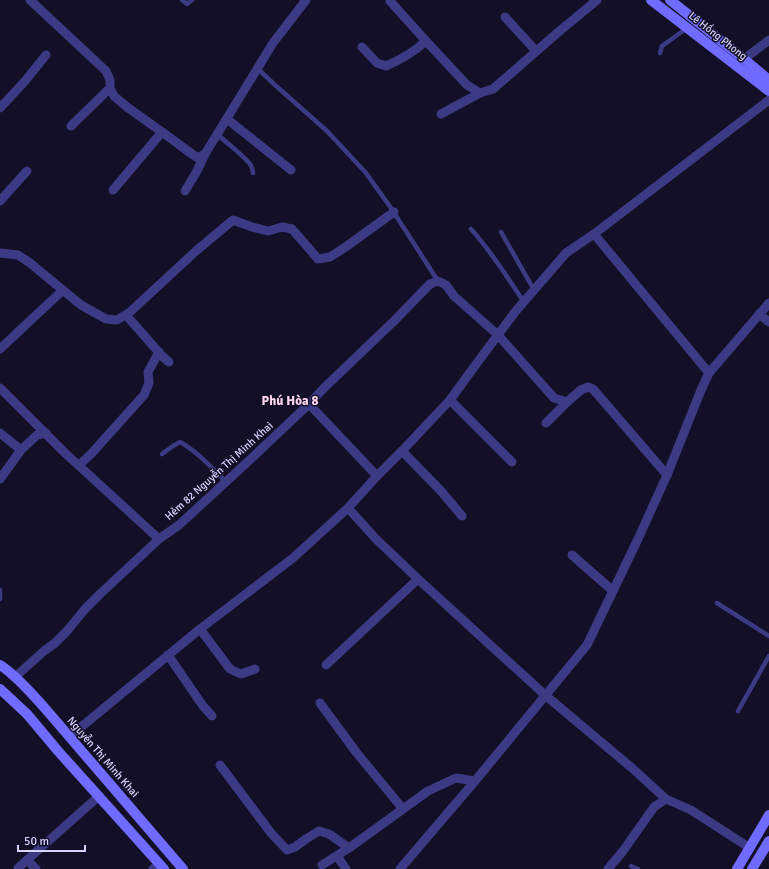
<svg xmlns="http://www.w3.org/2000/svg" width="769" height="869" viewBox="0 0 769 869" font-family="Signika,sans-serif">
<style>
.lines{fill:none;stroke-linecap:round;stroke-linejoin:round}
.lane{stroke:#3d3a85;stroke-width:4.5}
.street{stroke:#3d3a85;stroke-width:9}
.secondary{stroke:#6f6bff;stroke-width:10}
.labels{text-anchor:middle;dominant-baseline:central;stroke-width:3;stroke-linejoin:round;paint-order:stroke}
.street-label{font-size:11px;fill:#d9d4ff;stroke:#130f26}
.quarter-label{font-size:13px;font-weight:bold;fill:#ffd6f0;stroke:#130f26}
</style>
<rect width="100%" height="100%" fill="#130f26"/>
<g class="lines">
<g class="lane">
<path d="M182,0L187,4L192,0"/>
<path d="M660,53L662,46L687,28"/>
<path d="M258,69L275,85L327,131L366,173L391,208L438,281"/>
<path d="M218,135C228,144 241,153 250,164C252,167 253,169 253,173"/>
<path d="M471,229C491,251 507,277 524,302"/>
<path d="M501,232L534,290"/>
<path d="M162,454L173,446L180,442C198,452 212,468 226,482"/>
<path d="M0,590V599"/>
<path d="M717,603L769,636"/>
<path d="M738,711L769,656"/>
<path d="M631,866L638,869"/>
</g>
<g class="street">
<path d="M30,0L106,71L110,80V88L114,96L127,107L162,132L192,154L198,158L205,154L273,43L306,0"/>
<path d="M390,1L426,41"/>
<path d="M505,17L536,51"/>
<path d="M362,47L377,63L386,66C400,60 414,52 426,41L467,85L480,93L493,89L556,34L597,0"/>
<path d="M744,59L769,40"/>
<path d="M0,108L25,81L46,55"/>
<path d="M441,114L480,93"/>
<path d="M227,119L291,170"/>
<path d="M71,126L110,88"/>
<path d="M113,190L162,132"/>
<path d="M185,191L197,171L205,154"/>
<path d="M0,201L27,171"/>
<path d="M594,234L709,373"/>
<path d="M0,253L18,255L30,263L81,305L106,319L117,320L130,312L196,251L233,220L252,227L268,231L282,227L292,229L318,259L330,257L347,246L394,212"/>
<path d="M759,314L769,322"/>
<path d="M126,315L162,356L169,362"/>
<path d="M0,349L63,290"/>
<path d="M0,388L65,453L159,539"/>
<path d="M450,400L512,462"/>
<path d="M309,404L377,476"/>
<path d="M546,423L567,402"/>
<path d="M0,433L21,450"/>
<path d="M402,451L441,491L462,516"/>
<path d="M79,465L91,454L144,395L149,383L148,372L159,352"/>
<path d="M0,479L21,450L37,435L46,433"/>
<path d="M348,508L376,539L418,579L545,695L632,768L666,799L691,810L750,848"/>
<path d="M572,555L613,591"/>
<path d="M200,629L230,669L241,674L255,669"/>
<path d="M168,655L203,706L212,716"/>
<path d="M326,665L418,579"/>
<path d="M15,677L44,651L55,643L67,631L85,609L100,594L159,539L179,525L255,455L309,404L325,387L394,321L430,284L438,281L446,285L454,296L498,335L554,398L567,402L581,390L588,387L593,389L667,475"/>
<path d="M320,703L356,752L403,809"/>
<path d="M69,737L200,629L293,558L348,508L377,476L402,451L450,400L474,367L515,312L566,253L594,234L769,100"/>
<path d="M220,765L271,833L287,850L295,847L306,839L319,831L329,834L349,848"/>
<path d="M337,856L346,869"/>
<path d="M27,860L36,869"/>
<path d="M322,865L349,848L428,791L456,778L475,781"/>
<path d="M18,868L99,796"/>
<path d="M153,869L160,864"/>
<path d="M400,869L475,781L587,645L638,539L667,475L701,390L709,373L769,303"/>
<path d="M608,869L623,851L654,807L666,799"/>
</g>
<g class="secondary">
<path d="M651,0L769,91"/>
<path d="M670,0L744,59L769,80"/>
<path d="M0,665C16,675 31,693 43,706L183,869"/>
<path d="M0,689L27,714L58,751L164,869"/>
<path d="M737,869L769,815"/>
<path d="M752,869L769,841"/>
</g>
</g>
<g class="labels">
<g class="street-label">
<text transform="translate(718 36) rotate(38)">Lê Hồng Phong</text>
<text transform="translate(219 471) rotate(-42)">Hẻm 82 Nguyễn Thị Minh Khai</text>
<text transform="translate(103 757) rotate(49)">Nguyễn Thị Minh Khai</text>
</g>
<g class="quarter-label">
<text x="290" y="401">Phú Hòa 8</text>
</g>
</g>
<path d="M18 845v6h67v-6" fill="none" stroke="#d9d4ff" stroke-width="2"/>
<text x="24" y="845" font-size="12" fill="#d9d4ff" stroke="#130f26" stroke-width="3" paint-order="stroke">50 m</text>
</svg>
